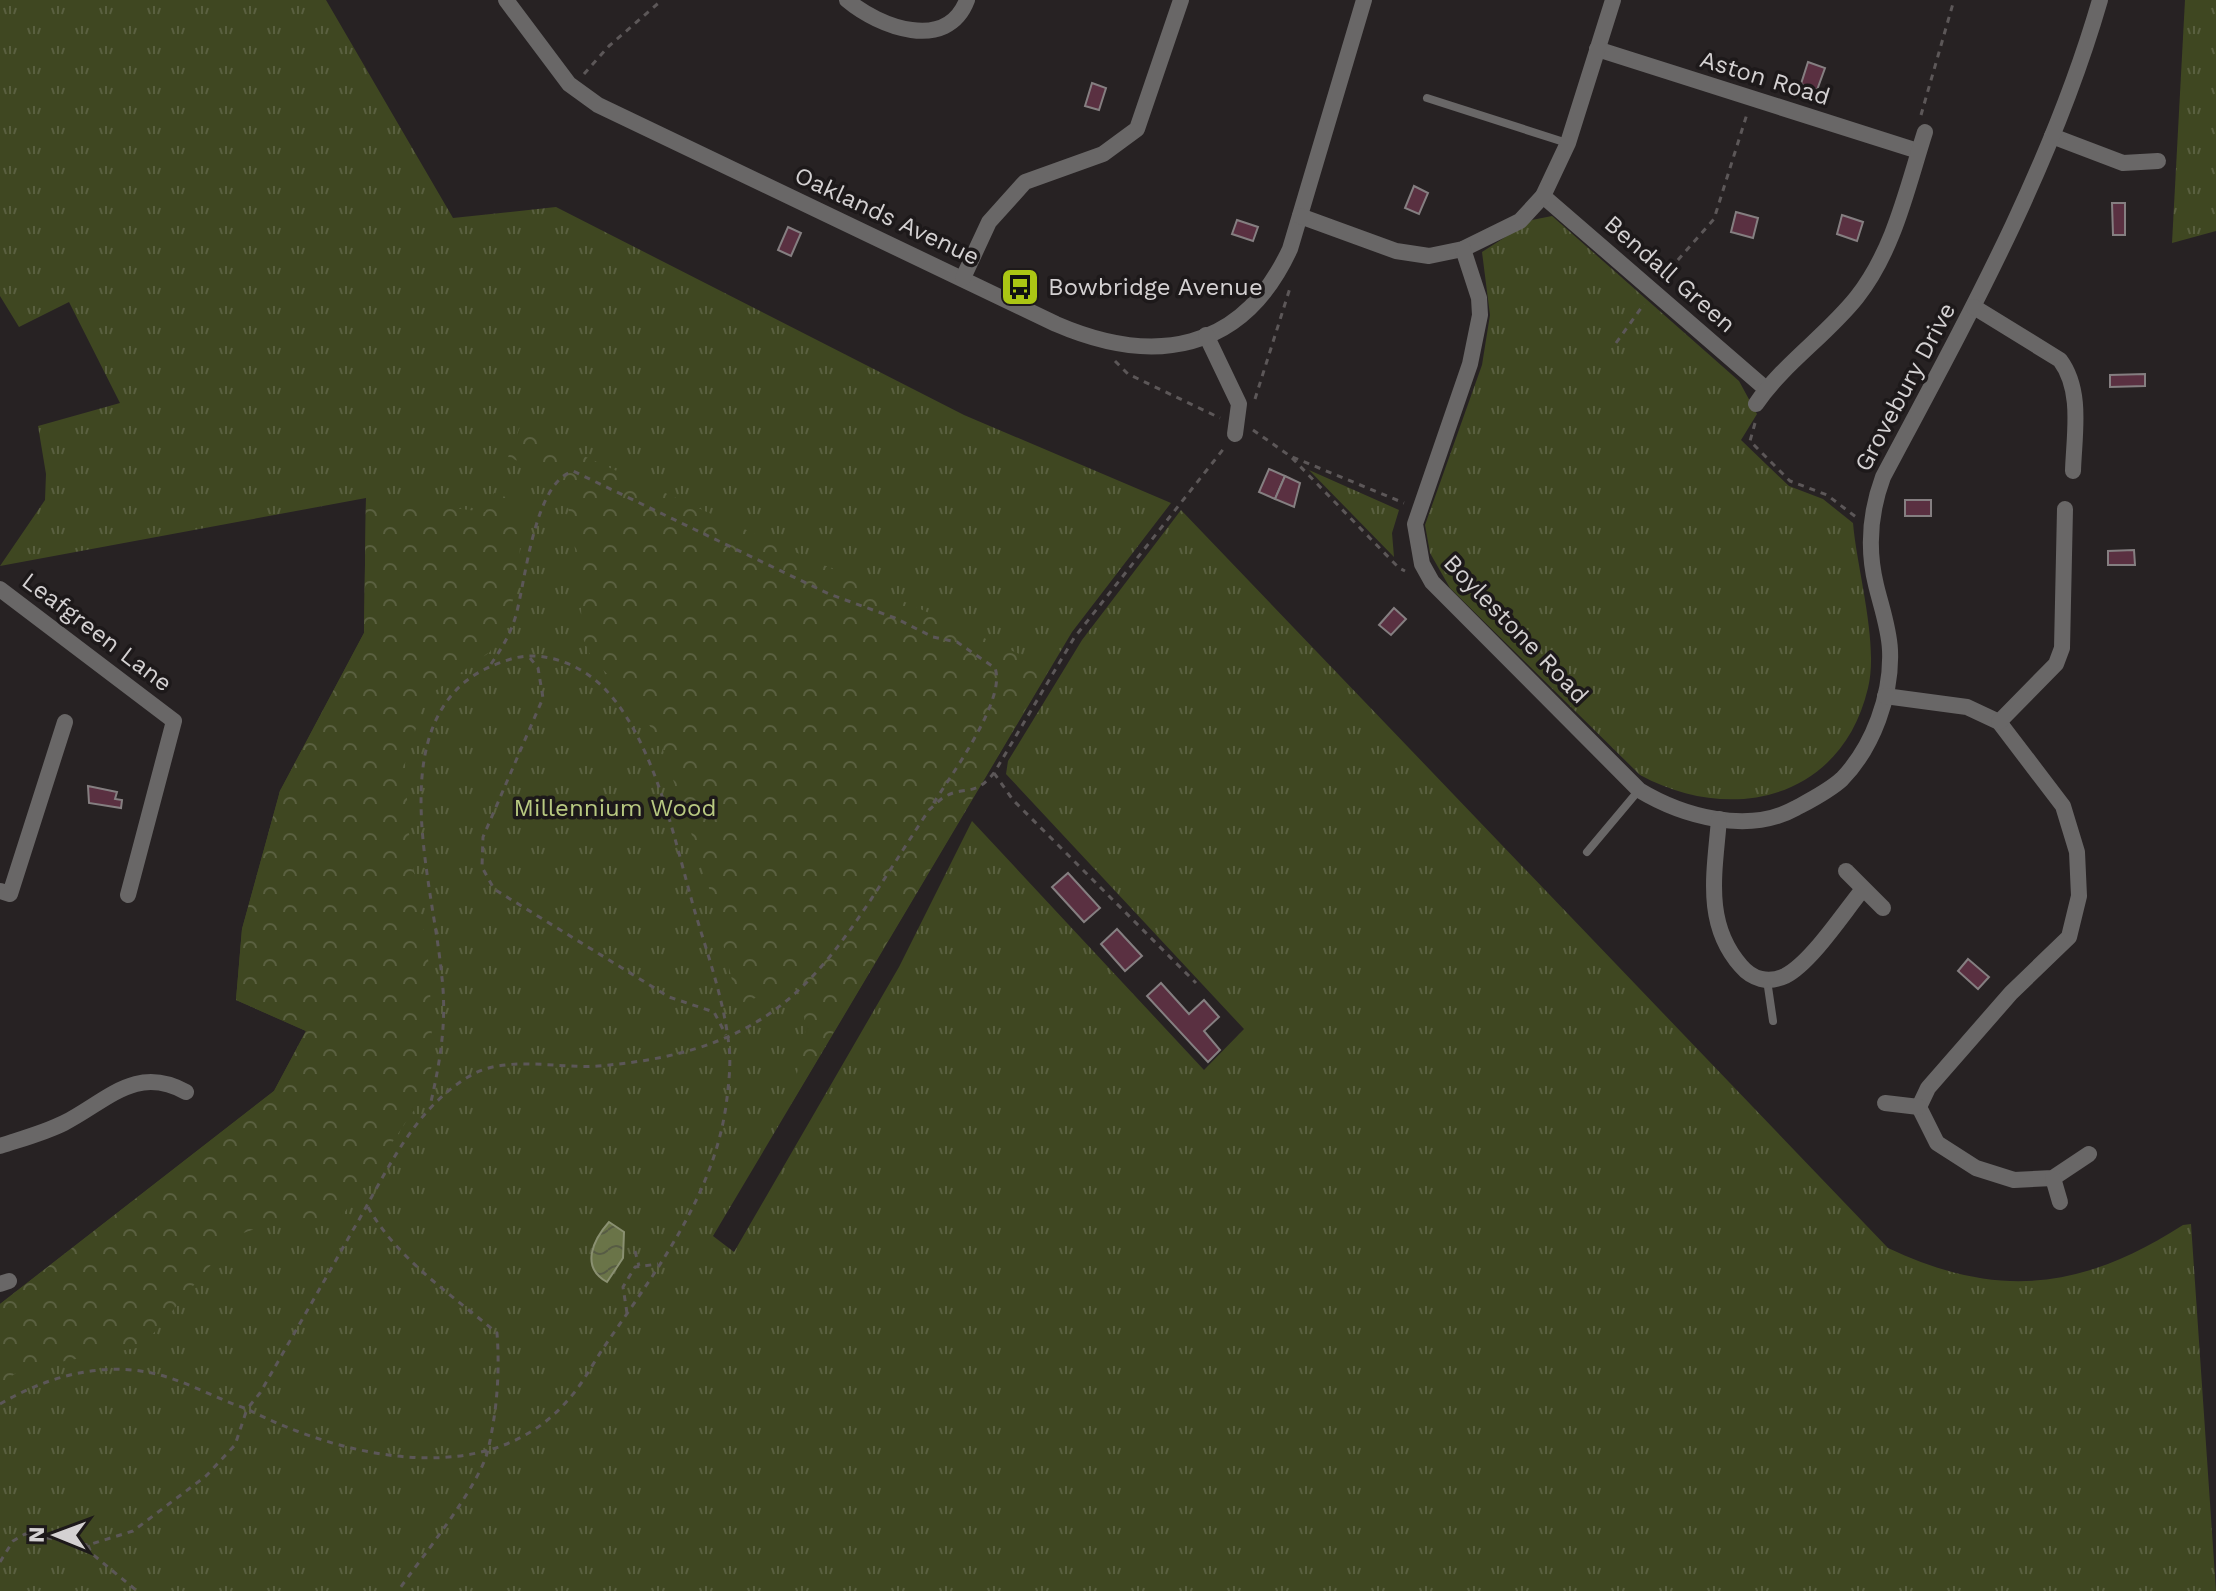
<svg xmlns="http://www.w3.org/2000/svg" width="2216" height="1591" viewBox="0 0 2216 1591" font-family="'Work Sans',sans-serif">
<style>
.grass{fill:url(#grass-tufts)}
.forest{fill:url(#forest-crowns)}
.water{fill:url(#water-waves);stroke:#8a9071;stroke-width:2}
.building{fill:#5a3041;stroke:#857f81;stroke-width:2}
.lines{fill:none;stroke-linecap:round;stroke-linejoin:round}
.path{stroke:#5c5758;stroke-width:3;stroke-dasharray:6 6;stroke-linecap:butt}
.lane{stroke:#696767;stroke-width:8}
.street{stroke:#696767;stroke-width:16}
.labels{text-anchor:middle;dominant-baseline:central;stroke-width:7;stroke-linejoin:round;paint-order:stroke}
.street-label{font-size:24px;fill:#d4d1d2;stroke:#1d191a}
.poi-label{font-size:24px;fill:#d4d1d2;stroke:#1d191a;text-anchor:start}
.park-label{font-size:24px;fill:#b8c981;stroke:#1d191a}
</style>
<defs>
<pattern id="grass-tufts" width="24" height="20" patternUnits="userSpaceOnUse" patternTransform="scale(2)"><rect width="24" height="20" fill="#3f4721"/><path d="M3 7l-1-3M5 7V3M7 7l1-3M15 17l-1-3M17 17v-4M19 17l1-3" fill="none" stroke="#5a6040"/></pattern>
<pattern id="forest-crowns" width="20" height="18" patternUnits="userSpaceOnUse" patternTransform="scale(2)"><rect width="20" height="18" fill="#3f4721"/><path d="M2 6a3 3 0 1 1 6 0M12 15a3 3 0 1 1 6 0" fill="none" stroke="#5a6040"/></pattern>
<pattern id="water-waves" width="16" height="10" patternUnits="userSpaceOnUse" patternTransform="scale(2)"><rect width="16" height="10" fill="#6a7448"/><path d="M0 5q4-4 8 0t8 0" fill="none" stroke="#575c44"/></pattern>
</defs>
<rect width="100%" height="100%" fill="#272223"/>
<g class="grass">
<path d="M0,0H326L453,218L556,207L964,415L1171,503L1072,632L713,1236L734,1252L899,967L972,821L1204,1070L1244,1029L1006,774L1008,761L1082,640L1181,510L1888,1248C1999,1300 2081,1290 2183,1225L2191,1224L2216,1591H0V1304L274,1091L306,1031L236,1000L242,929L280,791L364,633L366,498L0,566L45,500L46,474L38,426L120,403L69,302L19,327L0,296Z"/>
<path d="M2185,0H2216V231L2172,243Z"/>
<path d="M1552,216L1739,381L1757,414L1741,440L1789,486L1823,499L1853,523C1857,570 1879,644 1868,688C1842,799 1732,825 1640,775L1450,588L1430,553L1425,525L1482,365L1490,315L1482,252L1532,220Z"/>
<path d="M1309,470L1399,510L1392,533L1394,557Z"/>
</g>
<g class="forest">
<path d="M520,427L1050,668L791,1104L806,1028L799,988L790,986L738,1004L707,880L660,741L629,695L592,659L582,636L580,580L567,500L556,481L545,472L508,457Z"/>
<path d="M494,493L523,503L517,591L490,652L435,691L422,709L405,764L410,849L429,965L433,1062L423,1097L340,1219L286,1218L235,1236L142,1347L21,1369L0,1385V1304L274,1091L306,1031L236,1000L242,929L280,791L364,633L366,497L485,512Z"/>
</g>
<path class="water" d="M609,1222L624,1232L623,1258L607,1282C580,1267 593,1240 609,1222Z"/>
<g class="building">
<path d="M1808,62L1825,68L1817,90L1801,84Z"/>
<path d="M1092,83L1106,88L1099,110L1085,106Z"/>
<path d="M1414,186L1428,193L1419,214L1405,208Z"/>
<path d="M2112,203H2125V235H2113Z"/>
<path d="M1736,212L1758,218L1753,238L1731,232Z"/>
<path d="M1842,215L1863,222L1857,241L1837,234Z"/>
<path d="M1237,220L1258,227L1253,241L1232,234Z"/>
<path d="M788,227L801,233L791,256L778,250Z"/>
<path d="M2145,374V386L2110,387V375Z"/>
<path d="M1269,469L1285,476L1275,499L1259,492Z"/>
<path d="M1285,476L1300,483L1294,507L1275,499Z"/>
<rect x="1905" y="500" width="26" height="16"/>
<path d="M2134,550L2135,565H2108V551Z"/>
<path d="M1394,608L1406,619L1391,635L1379,625Z"/>
<path d="M88,786L117,792L115,799L122,800L121,808L89,803Z"/>
<path d="M1068,873L1100,908L1084,922L1052,887Z"/>
<path d="M1117,929L1142,956L1125,971L1101,944Z"/>
<path d="M1968,959L1989,977L1978,989L1958,971Z"/>
<path d="M1161,983L1189,1014L1204,1000L1219,1017L1204,1031L1220,1050L1208,1062L1147,996Z"/>
</g>
<g class="lines">
<g class="path">
<path d="M584,74L609,46L662,0"/>
<path d="M1921,115L1954,0"/>
<path d="M1662,278L1714,219L1747,114"/>
<path d="M1616,343L1644,304"/>
<path d="M1115,361L1128,374L1220,418"/>
<path d="M1255,399L1290,288"/>
<path d="M1755,423L1750,441L1790,481L1827,495L1856,517"/>
<path d="M1253,430L1290,456L1404,503"/>
<path d="M1292,458L1399,568L1405,571"/>
<path d="M530,658L538,668L543,698L483,837L482,867L494,889L669,997L714,1012L726,1035"/>
<path d="M491,664C502,648 511,633 516,615C526,579 534,483 573,471L829,594L895,618L933,637L957,642L995,668C1007,700 949,778 931,807"/>
<path d="M994,773L1013,800L1196,983"/>
<path d="M368,1207C397,1259 452,1295 497,1333C500,1372 497,1411 488,1450C479,1487 421,1558 398,1591"/>
<path d="M635,1251L639,1266"/>
<path d="M627,1313L623,1287L635,1267L658,1264"/>
<path d="M0,1404C48,1376 105,1360 160,1375C190,1383 217,1399 247,1409L260,1393C291,1339 322,1285 353,1230C386,1174 411,1112 468,1077C504,1054 557,1069 598,1066C797,1050 830,959 929,810C934,806 940,799 946,796C967,785 973,798 994,773L1074,638L1225,447"/>
<path d="M88,1545L91,1553L137,1591"/>
<path d="M0,1562L13,1541L25,1534L88,1545L133,1531L206,1476L235,1445L247,1409C341,1457 488,1493 568,1400C581,1386 591,1367 602,1350C655,1272 716,1194 727,1098C729,1081 731,1063 729,1046C724,1000 708,956 695,912C675,843 656,743 605,689C582,665 544,649 511,659C475,670 451,687 435,722C403,795 435,901 442,978C447,1023 440,1063 430,1106"/>
</g>
<g class="lane">
<path d="M1427,98L1567,143"/>
<path d="M1587,852L1639,790"/>
<path d="M1767,980L1773,1021"/>
</g>
<g class="street">
<path d="M506,0L569,84L598,105L1056,324C1153,366 1242,353 1290,249L1364,0"/>
<path d="M847,0C879,27 947,53 967,0"/>
<path d="M1597,49L1918,151"/>
<path d="M2052,136L2123,163L2158,161"/>
<path d="M1543,196L1766,389"/>
<path d="M1300,216L1396,251L1429,256L1463,249L1520,221L1543,196L1568,143L1613,0"/>
<path d="M1463,249L1479,298L1480,315L1470,364L1415,524L1422,564L1432,582L1639,790C1682,816 1748,835 1796,808C1811,800 1829,791 1842,779C1873,747 1892,695 1890,650C1889,628 1881,606 1876,585C1867,548 1870,512 1883,477C1965,323 2051,169 2100,0"/>
<path d="M963,278L989,222L1025,182L1103,154L1137,129L1181,0"/>
<path d="M1974,307L2060,360C2083,391 2074,435 2073,471"/>
<path d="M1206,335L1239,404L1235,434"/>
<path d="M1756,404C1783,364 1827,335 1857,297C1894,250 1907,188 1925,132"/>
<path d="M0,589L174,721L128,895"/>
<path d="M1885,696L1967,707L1999,722L2063,806L2077,852L2079,896L2069,937L2011,993L1928,1088L1919,1107L1937,1143L1976,1168L2014,1180L2053,1178L2089,1154"/>
<path d="M1999,722L2056,664L2062,648L2065,509"/>
<path d="M1719,819C1715,871 1703,923 1741,966C1752,979 1768,984 1785,976C1811,963 1844,912 1863,889"/>
<path d="M1846,871L1883,908"/>
<path d="M0,891L10,894L65,722"/>
<path d="M1885,1103L1919,1107"/>
<path d="M0,1146C21,1139 44,1133 64,1123C107,1101 136,1064 186,1092"/>
<path d="M2053,1178L2060,1202"/>
<path d="M0,1284L9,1281"/>
</g>
</g>
<defs>
<symbol id="bus-square" viewBox="-11 -11 22 22"><rect x="-9" y="-9" width="18" height="18" rx="4" fill="#abc614" stroke="#1d191a"/><path d="M-5-6H5V4H4V6H2V4H-2V6H-4V4H-5ZM-3.5-4V0h7V-4ZM-3.5 1.2v1.5H-2V1.2ZM2 1.2v1.5H3.5V1.2Z" fill="#111"/></symbol>
</defs>
<g fill-rule="evenodd">
<use href="#bus-square" x="998" y="265" width="44" height="44"/>
</g>
<g class="labels">
<g class="street-label">
<text transform="translate(1765 78) rotate(17)">Aston Road</text>
<text transform="translate(887 216) rotate(25)">Oaklands Avenue</text>
<text transform="translate(1670 274) rotate(41)">Bendall Green</text>
<text transform="translate(1905 387) rotate(-62)">Grovebury Drive</text>
<text transform="translate(1516 629) rotate(46)">Boylestone Road</text>
<text transform="translate(97 632) rotate(37)">Leafgreen Lane</text>
</g>
<g class="poi-label">
<text x="1048" y="287">Bowbridge Avenue</text>
</g>
<g class="park-label">
<text x="615" y="808">Millennium Wood</text>
</g>
</g>
<g transform="translate(56 1535) rotate(271)" stroke="#1d191a" stroke-width="6" paint-order="stroke">
<path d="M0-6L14 30L0 20L-14 30Z" fill="#d4d1d2"/>
<text y="-12" font-size="22" font-weight="bold" text-anchor="middle" fill="#d4d1d2">N</text>
</g>
</svg>
